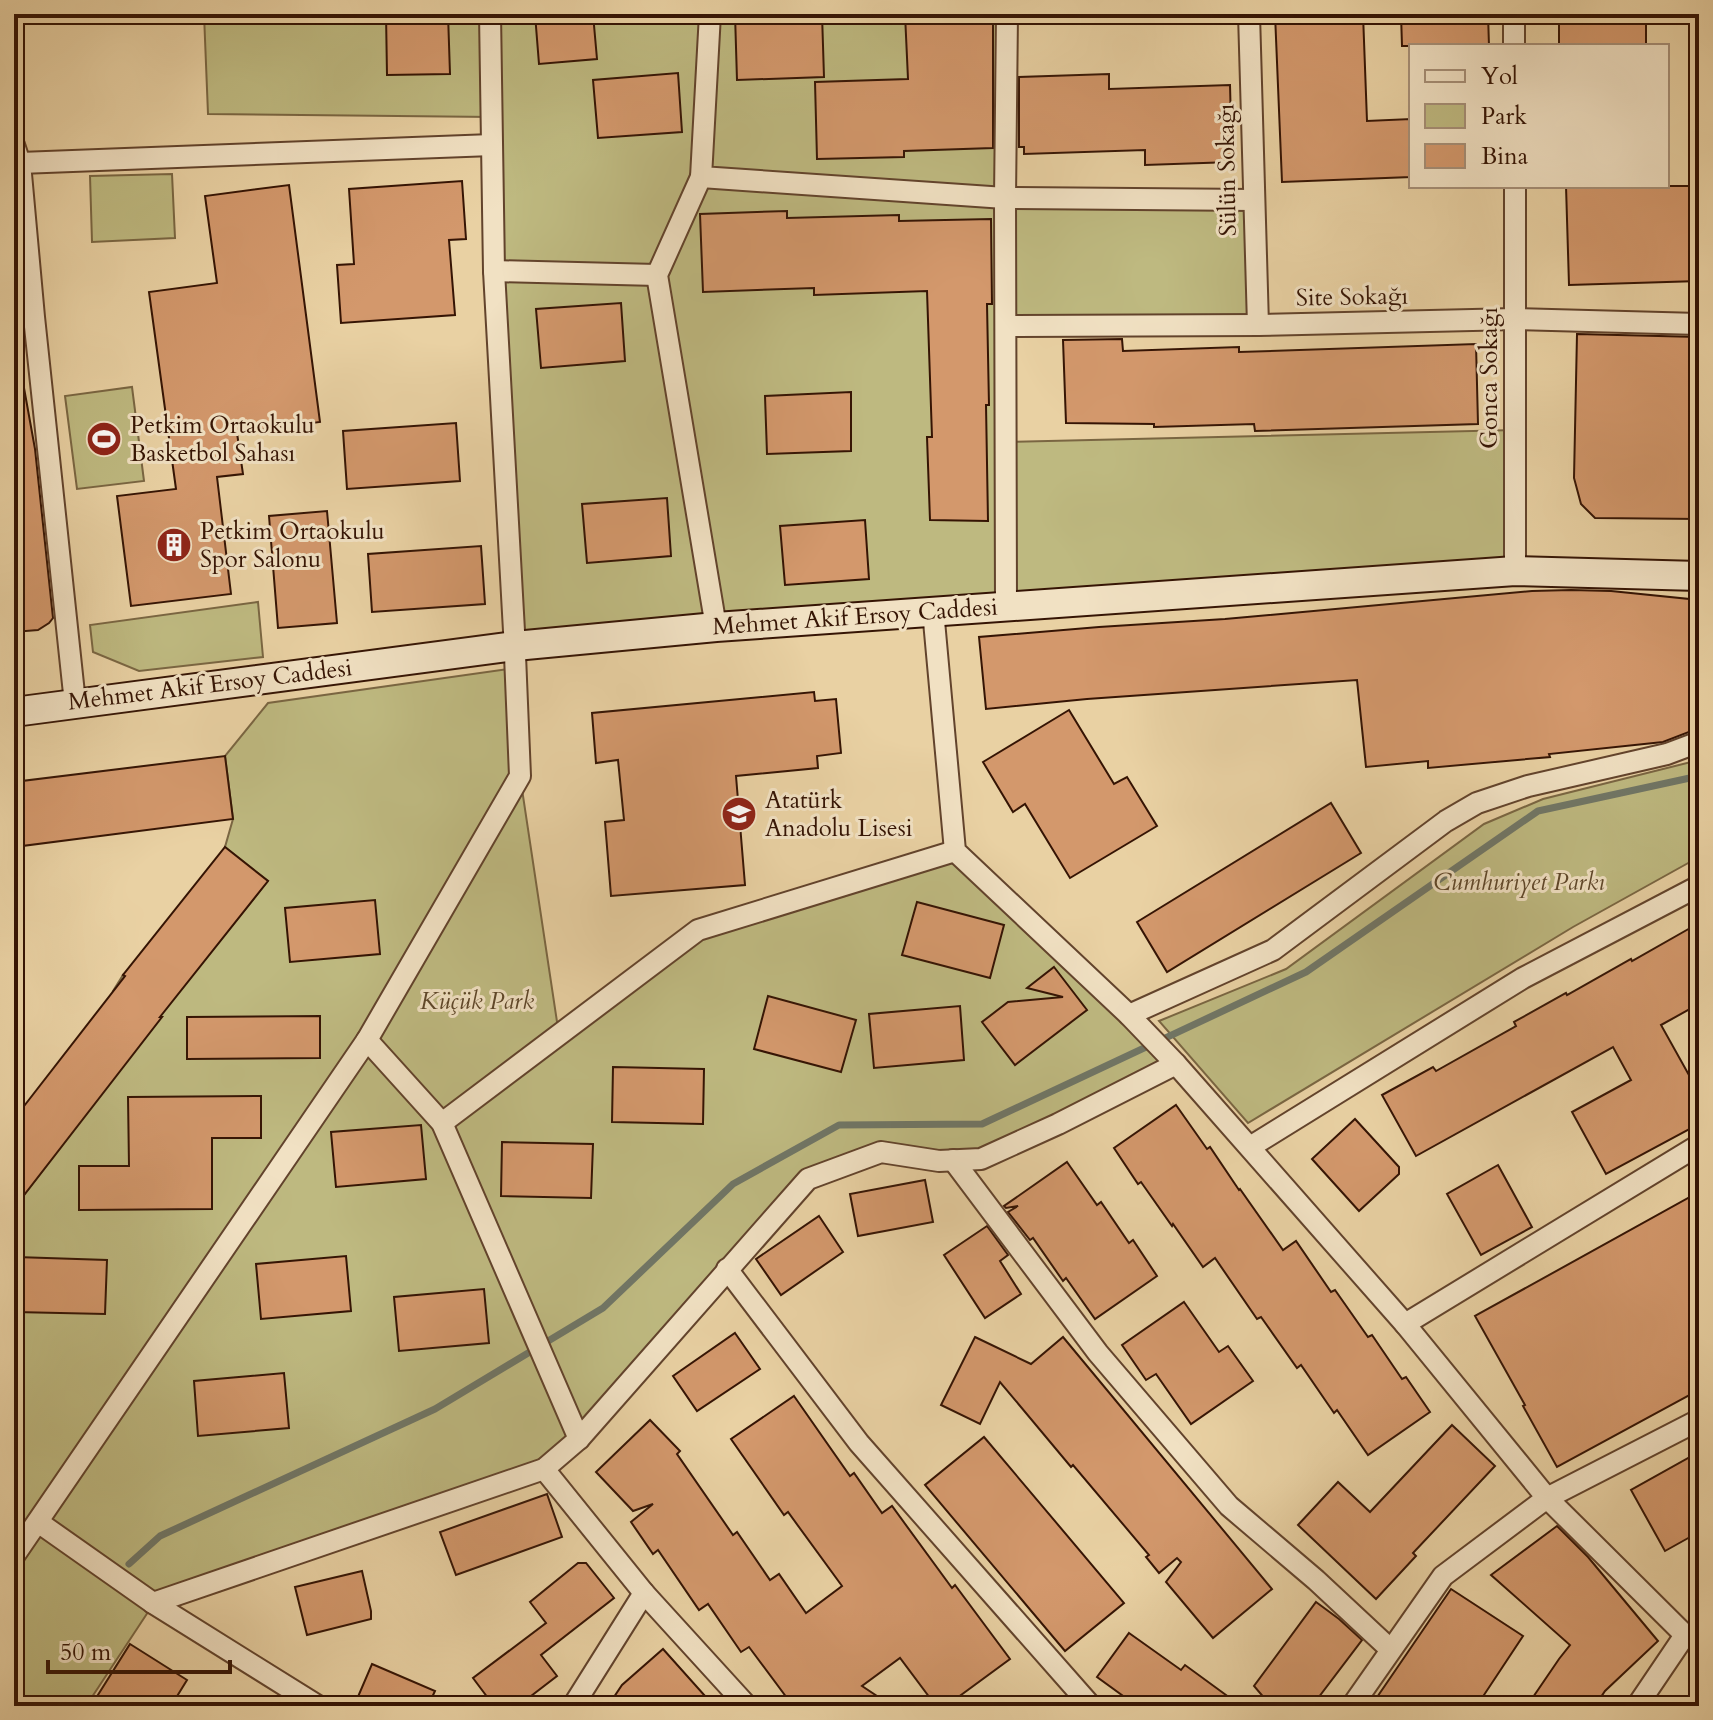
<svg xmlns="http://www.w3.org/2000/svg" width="1713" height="1720" viewBox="0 0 1713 1720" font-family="Cardo,serif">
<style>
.green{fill:#beb980;stroke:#7a6642;stroke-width:2}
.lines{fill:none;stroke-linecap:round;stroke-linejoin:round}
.stream{stroke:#707666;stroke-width:7}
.building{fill:#d3986c;stroke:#351404;stroke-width:2}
.minor-casing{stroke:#62432c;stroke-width:24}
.secondary-casing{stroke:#351404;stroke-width:32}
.minor{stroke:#f1e1c3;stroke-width:20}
.secondary{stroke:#f1e1c3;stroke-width:28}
.labels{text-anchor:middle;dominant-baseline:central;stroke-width:6;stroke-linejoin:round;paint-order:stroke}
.street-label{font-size:24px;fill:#351404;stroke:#f1e1c3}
.poi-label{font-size:24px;fill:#351404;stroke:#f1e1c3;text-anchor:start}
.park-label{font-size:24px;font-style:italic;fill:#5e4629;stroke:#f1e1c3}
</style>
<rect width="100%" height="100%" fill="#e9d1a3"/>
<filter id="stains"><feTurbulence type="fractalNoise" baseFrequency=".0025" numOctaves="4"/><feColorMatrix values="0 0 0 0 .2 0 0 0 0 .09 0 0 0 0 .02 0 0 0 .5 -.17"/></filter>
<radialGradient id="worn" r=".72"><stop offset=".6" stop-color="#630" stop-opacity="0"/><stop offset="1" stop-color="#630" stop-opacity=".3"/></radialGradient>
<g class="green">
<path d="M204,14H1007L1005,198L1254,200L1258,325L1007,326L1006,442L1515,430V571L515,646L492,117L208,114Z"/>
<path d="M172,174L175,238L92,242L90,176Z"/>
<path d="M132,387L144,481L77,489L65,396Z"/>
<path d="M258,602L263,657L139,671L93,652L90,625Z"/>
<path d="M516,668L520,776L559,1035L698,930L955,851L1176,1064L981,1159L881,1152L808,1179L544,1469L154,1603L86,1706H14V1208L155,1024L113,991L123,975L166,1008L268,881L225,847L233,819L225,756L268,703Z"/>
<path d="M1699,760V857L1573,927L1248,1123L1159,1021L1286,969L1484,824L1543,799Z"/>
</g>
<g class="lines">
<path class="stream" d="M129,1564L160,1536L435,1409L603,1308L733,1184L839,1125L982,1124L1306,972L1538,811L1699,776"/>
</g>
<g class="building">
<path d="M386,14H448L450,74L387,75Z"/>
<path d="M535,14H593L597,59L539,64Z"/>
<path d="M735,14H822L824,77L737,80Z"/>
<path d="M905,14H993V148L904,151V157L817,159L815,82L908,79Z"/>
<path d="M1275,14H1363L1367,121L1411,119V177L1282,182Z"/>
<path d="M1401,14H1488L1489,46H1402Z"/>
<path d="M1561,14H1646V46H1559V24H1561Z"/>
<path d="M678,73L682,132L598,138L593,80Z"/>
<path d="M1109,74V89L1230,85L1232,162L1145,165V150L1024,154V147H1019V77Z"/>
<path d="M462,181L466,239L449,240L455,315L341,323L337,265L354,264L349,189Z"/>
<path d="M289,185L320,422L237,433L243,474L217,477L231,594L131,606L117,496L176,489L149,292L217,283L205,196Z"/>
<path d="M1566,186H1699V281L1569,285Z"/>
<path d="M787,211V218L899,215V221L991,219L992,304H987L989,405H986L988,521L930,520L927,437H932L927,291L814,295V288L703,292L700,214Z"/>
<path d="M621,303L625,361L541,368L536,309Z"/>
<path d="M1577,334L1699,337V519L1595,518L1581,504L1574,478Z"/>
<path d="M1122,339L1123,351L1239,347V352L1476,344L1478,424L1255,431L1254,424L1154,427V424L1066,423L1063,340Z"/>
<path d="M24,388L35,449L53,618L49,623L38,630L14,632V389Z"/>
<path d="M851,392V451L767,454L765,396Z"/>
<path d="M456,423L460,481L347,489L343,431Z"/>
<path d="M667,498L671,556L587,563L582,504Z"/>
<path d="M327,511L337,623L278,628L269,516Z"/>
<path d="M865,520L869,579L785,585L780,526Z"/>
<path d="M481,546L485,604L372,612L368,554Z"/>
<path d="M1571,590L1611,591L1699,600V721L1689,732L1663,742L1549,754L1550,757L1428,768V761L1366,767L1357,680L1087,699L986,709L979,637L1099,627L1225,619L1532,591Z"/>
<path d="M814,692L815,701L836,699L841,753L817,756L818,768L736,776L745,885L611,896L605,822L624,820L618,760L596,763L592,713Z"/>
<path d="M1069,710L1114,784L1127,777L1157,826L1070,878L1025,804L1013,812L983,762Z"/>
<path d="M225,756L233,819L14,847V782Z"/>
<path d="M1331,803L1361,853L1167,972L1137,922Z"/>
<path d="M225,847L268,881L160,1017H162L14,1208V1119L125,976L123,975Z"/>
<path d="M375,900L380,954L290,962L285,908Z"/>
<path d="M917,902L1004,925L990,978L902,955Z"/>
<path d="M1692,927L1699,939V1004L1661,1025L1699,1093V1124L1606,1174L1572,1112L1631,1080L1613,1047L1416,1156L1382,1095L1433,1067L1436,1071L1516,1026L1514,1022L1566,993L1567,995L1631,959L1632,961Z"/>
<path d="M1054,967L1087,1010L1015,1065L982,1022L1008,1002L1063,997L1027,988Z"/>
<path d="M768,996L856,1020L841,1072L754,1049Z"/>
<path d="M960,1006L964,1060L874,1068L869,1014Z"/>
<path d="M320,1016V1058L187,1059V1017Z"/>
<path d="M613,1067L704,1069L703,1124L612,1122Z"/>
<path d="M261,1096V1138H212V1209L79,1210V1166H129L128,1097Z"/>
<path d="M1176,1105L1207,1149L1210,1147L1239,1190L1240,1189L1283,1250L1296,1241L1331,1292L1335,1290L1368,1337L1372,1335L1402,1379L1406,1377L1430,1412L1368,1455L1337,1410L1334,1413L1301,1365L1297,1368L1261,1317L1257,1319L1215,1258L1203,1267L1173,1224L1172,1226L1141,1182L1138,1184L1114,1148Z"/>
<path d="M1355,1119L1399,1167V1174L1359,1211L1312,1159Z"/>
<path d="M421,1125L426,1179L336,1187L331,1132Z"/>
<path d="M502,1142L593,1144L591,1198L501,1196Z"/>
<path d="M1067,1162L1097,1205L1101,1202L1129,1243L1133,1240L1157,1276L1095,1319L1066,1278L1063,1281L1033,1238L1030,1240L1008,1212L1018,1206L1006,1208L1004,1206Z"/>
<path d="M1498,1165L1532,1227L1481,1255L1447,1194Z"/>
<path d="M925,1180L933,1222L858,1236L850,1194Z"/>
<path d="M1699,1192V1390L1557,1467L1523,1406L1525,1405L1475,1316Z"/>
<path d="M819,1216L843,1252L781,1295L756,1259Z"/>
<path d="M987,1226L1008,1255L1000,1261L1021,1294L985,1318L944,1255Z"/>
<path d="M346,1256L351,1311L261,1319L256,1264Z"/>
<path d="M16,1257L107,1260L105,1314L15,1312Z"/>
<path d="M484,1289L489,1343L399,1351L394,1297Z"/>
<path d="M1184,1302L1219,1352L1228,1346L1253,1381L1191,1424L1156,1374L1146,1380L1122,1345Z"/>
<path d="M735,1333L760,1369L697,1411L673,1376Z"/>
<path d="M975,1337L1031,1364L1063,1337L1272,1589L1213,1638L1166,1582L1181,1562L1177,1558L1159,1573L1146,1557L1149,1555L1073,1465L1071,1467L1000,1382L980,1424L941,1405Z"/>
<path d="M284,1373L289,1428L198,1436L194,1381Z"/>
<path d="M794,1396L850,1476L854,1473L882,1513L892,1506L952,1588L955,1585L1010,1659L946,1706H936L900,1658L862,1686L892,1706H793L749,1647L741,1652L708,1604L699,1610L658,1550L653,1554L631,1522L653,1504L633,1511L596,1472L650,1420L680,1451L677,1454L733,1535L737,1532L770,1580L779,1574L806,1613L842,1586L788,1512L784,1515L731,1439Z"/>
<path d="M1452,1425L1495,1466L1413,1553L1416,1556L1376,1599L1298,1525L1338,1482L1370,1512Z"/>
<path d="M984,1437L1124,1603L1065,1651L925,1485Z"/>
<path d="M1699,1452V1532L1665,1551L1631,1490Z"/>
<path d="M547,1494L562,1537L456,1575L440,1532Z"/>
<path d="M1557,1526L1588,1557L1658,1641L1605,1691L1595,1706H1527L1559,1659L1570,1645L1491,1575Z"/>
<path d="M578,1563H586L614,1598L541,1655L557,1676L518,1706H494L473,1678L546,1623L530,1602Z"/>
<path d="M362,1571L371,1611V1619L307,1635L295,1587Z"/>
<path d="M1451,1589L1523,1636L1482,1698L1475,1706H1371Z"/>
<path d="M1316,1602L1339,1619L1362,1640L1312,1706H1271L1254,1686Z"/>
<path d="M1129,1633L1181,1670L1185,1665L1241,1706H1137L1097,1677Z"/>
<path d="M130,1644L187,1680L171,1706H91Z"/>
<path d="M663,1649L714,1706H608L622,1685Z"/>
<path d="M372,1664L435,1691L428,1706H354Z"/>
</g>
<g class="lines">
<defs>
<g id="minor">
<path d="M710,14L701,177L1005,198L1254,200"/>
<path d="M1249,14L1258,325"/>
<path d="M1514,14V46"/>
<path d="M14,145L20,163L34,317L75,703"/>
<path d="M20,163L492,145"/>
<path d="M701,177L657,275L716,627"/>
<path d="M1515,186V571"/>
<path d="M494,271L657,275"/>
<path d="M1006,326L1258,325L1515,319L1699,324"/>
<path d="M1006,606L1005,198L1007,14"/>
<path d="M933,610L955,851L1129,1015L1176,1064L1405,1324L1547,1498L1685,1635L1699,1640"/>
<path d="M1129,1015L1273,950L1446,821L1477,803L1528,786L1667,754L1699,742"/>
<path d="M367,1040L442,1123L579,1439"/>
<path d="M442,1123L698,930L955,851"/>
<path d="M1250,1147L1523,978L1699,886"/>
<path d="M953,1160L1098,1353L1229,1506L1316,1580L1390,1649"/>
<path d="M727,1269L859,1443L1091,1706"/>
<path d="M1405,1324L1699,1145"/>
<path d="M544,1469L644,1593L747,1706"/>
<path d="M38,1522L153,1603L318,1706"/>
<path d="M14,1556L367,1040L520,776L514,631L494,271L490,14"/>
<path d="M153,1603L544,1469L579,1439L808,1179L881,1152L939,1161L981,1159L1058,1124L1176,1064"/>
<path d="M573,1706L644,1593"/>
<path d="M1352,1706L1443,1576L1547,1498L1699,1420"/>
<path d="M1637,1706L1685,1635"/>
</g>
<path id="secondary" d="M14,712L515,646L716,627L1515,571L1699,576"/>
</defs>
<use href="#minor" class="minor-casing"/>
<use href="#secondary" class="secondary-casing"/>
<use href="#minor" class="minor"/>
<use href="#secondary" class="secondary"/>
</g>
<defs>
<symbol id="stadium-disc" viewBox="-11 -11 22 22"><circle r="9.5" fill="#8f2418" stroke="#f1e1c3"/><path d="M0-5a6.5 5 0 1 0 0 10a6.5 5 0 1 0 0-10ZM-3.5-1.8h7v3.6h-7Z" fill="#fff"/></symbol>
<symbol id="building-disc" viewBox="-11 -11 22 22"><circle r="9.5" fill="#8f2418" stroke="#f1e1c3"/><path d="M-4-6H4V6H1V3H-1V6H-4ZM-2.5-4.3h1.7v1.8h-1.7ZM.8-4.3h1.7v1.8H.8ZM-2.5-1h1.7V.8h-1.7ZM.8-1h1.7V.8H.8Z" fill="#fff"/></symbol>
<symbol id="school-disc" viewBox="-11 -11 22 22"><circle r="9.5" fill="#8f2418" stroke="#f1e1c3"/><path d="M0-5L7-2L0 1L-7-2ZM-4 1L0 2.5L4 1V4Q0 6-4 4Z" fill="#fff"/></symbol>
</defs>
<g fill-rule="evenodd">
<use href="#stadium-disc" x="84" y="419" width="40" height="40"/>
<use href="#building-disc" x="154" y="525" width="40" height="40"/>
<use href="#school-disc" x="719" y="794" width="40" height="40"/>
</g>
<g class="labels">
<g class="street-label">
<text transform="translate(1227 170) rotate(-91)">Sülün Sokağı</text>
<text transform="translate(1352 297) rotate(-1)">Site Sokağı</text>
<text transform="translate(1489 378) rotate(-90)">Gonca Sokağı</text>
<text transform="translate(855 617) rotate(-4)">Mehmet Akif Ersoy Caddesi</text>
<text transform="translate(210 685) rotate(-7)">Mehmet Akif Ersoy Caddesi</text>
</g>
<g class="poi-label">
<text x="130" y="425">Petkim Ortaokulu<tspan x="130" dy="28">Basketbol Sahası</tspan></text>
<text x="200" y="531">Petkim Ortaokulu<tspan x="200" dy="28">Spor Salonu</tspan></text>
<text x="765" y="800">Atatürk<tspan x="765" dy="28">Anadolu Lisesi</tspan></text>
</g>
<g class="park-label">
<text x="1519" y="882">Cumhuriyet Parkı</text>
<text x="477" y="1001">Küçük Park</text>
</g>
</g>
<rect width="1713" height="1720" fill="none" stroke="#e9d1a3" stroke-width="48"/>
<rect x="16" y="16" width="1681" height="1688" fill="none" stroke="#351404" stroke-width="4"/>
<rect x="24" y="24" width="1665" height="1672" fill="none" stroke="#351404" stroke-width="2"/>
<rect x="1409" y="44" width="260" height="144" fill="#f1e1c3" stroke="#a68f77" stroke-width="2"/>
<rect x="1425" y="70" width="40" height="12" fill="#f1e1c3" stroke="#a68f77" stroke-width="2"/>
<text x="1481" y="84" font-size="24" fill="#351404">Yol</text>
<rect x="1425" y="104" width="40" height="24" fill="#beb980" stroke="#a68f77" stroke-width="2"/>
<text x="1481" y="124" font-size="24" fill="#351404">Park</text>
<rect x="1425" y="144" width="40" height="24" fill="#d3986c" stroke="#a68f77" stroke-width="2"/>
<text x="1481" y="164" font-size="24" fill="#351404">Bina</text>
<path d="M48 1660v12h182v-12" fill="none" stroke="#351404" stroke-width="4"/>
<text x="60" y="1660" font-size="24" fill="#351404" stroke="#f1e1c3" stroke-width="6" paint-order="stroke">50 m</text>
<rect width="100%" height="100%" filter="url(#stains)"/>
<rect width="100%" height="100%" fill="url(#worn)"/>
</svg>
